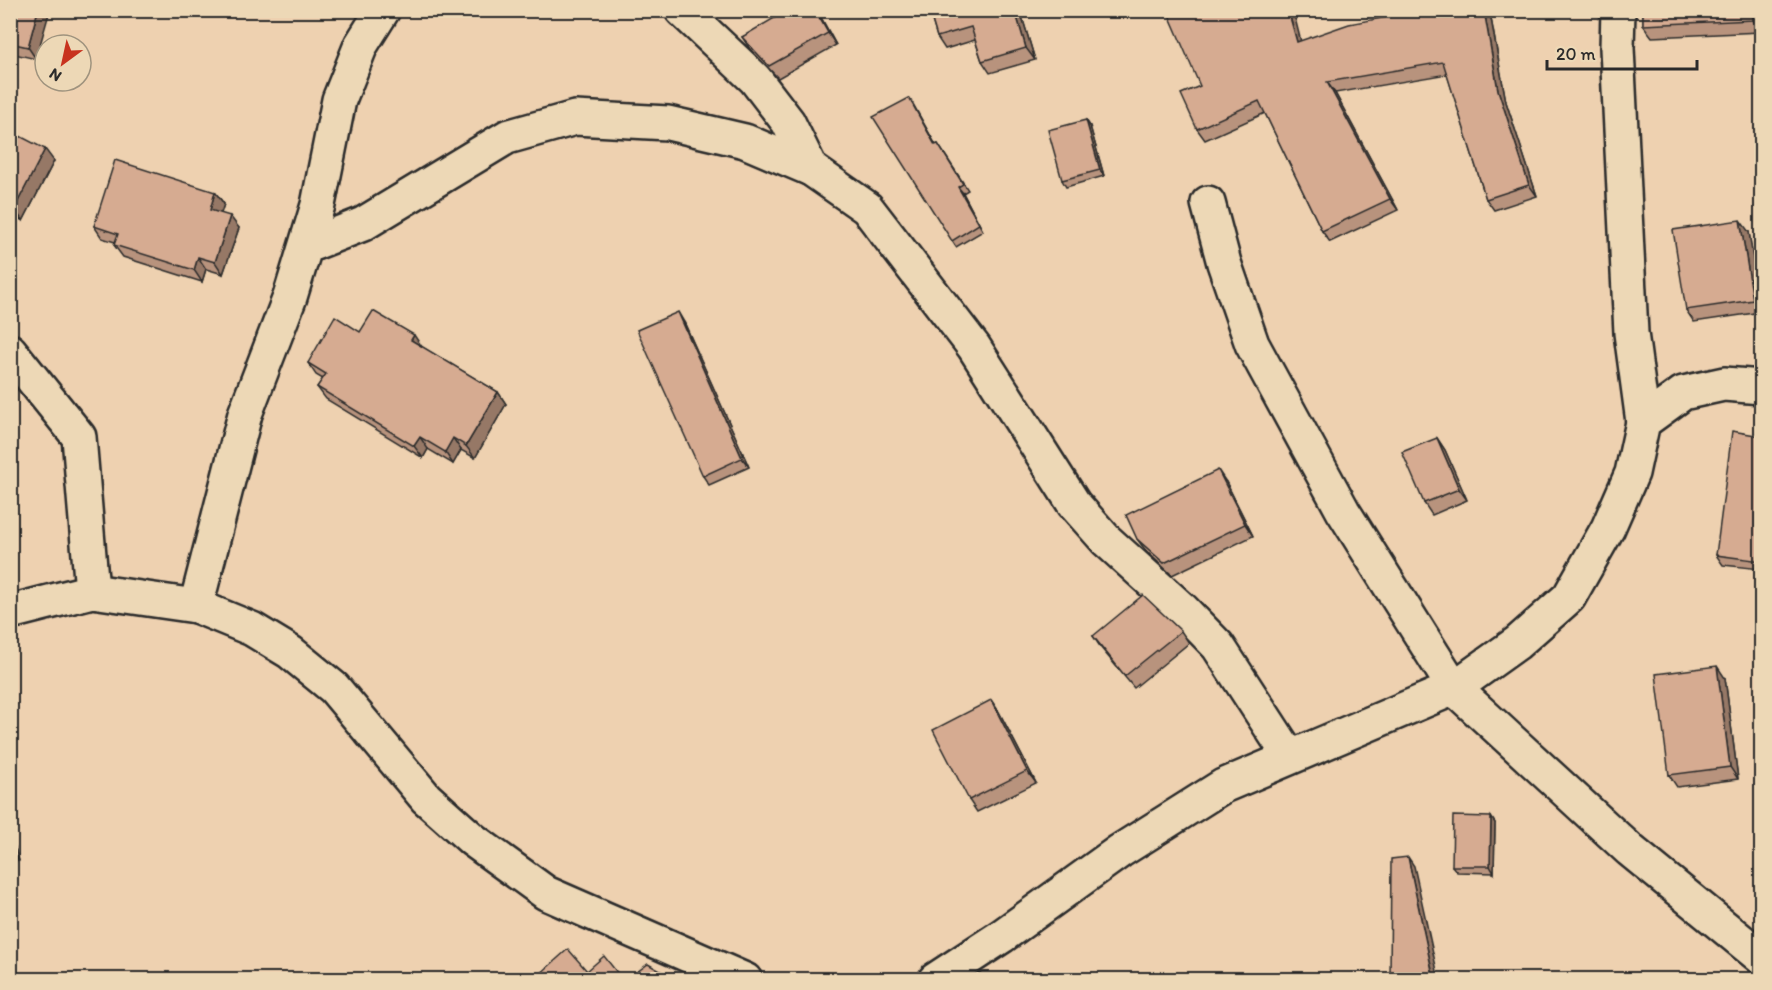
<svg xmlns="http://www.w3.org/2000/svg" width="1772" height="990" viewBox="0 0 1772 990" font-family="Itim,sans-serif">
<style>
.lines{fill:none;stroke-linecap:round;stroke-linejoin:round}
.minor-casing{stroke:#2b2b2b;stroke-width:38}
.minor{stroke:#edd8b6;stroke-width:33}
.wall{fill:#b8937d;stroke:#2b2b2b;stroke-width:1.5}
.shaded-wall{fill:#967866;stroke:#2b2b2b;stroke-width:1.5}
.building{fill:#d6ab91;stroke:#2b2b2b;stroke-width:1.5}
</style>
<rect width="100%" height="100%" fill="#eed1b0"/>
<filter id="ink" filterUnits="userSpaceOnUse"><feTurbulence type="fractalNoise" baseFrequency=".0167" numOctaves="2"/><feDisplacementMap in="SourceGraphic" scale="12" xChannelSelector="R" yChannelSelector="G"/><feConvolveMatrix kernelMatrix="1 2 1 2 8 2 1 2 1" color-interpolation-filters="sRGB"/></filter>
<g filter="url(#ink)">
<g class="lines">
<defs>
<g id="minor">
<path d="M682,10L755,79L788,122L811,169"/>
<path d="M1618,10L1617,48L1631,333L1643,422"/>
<path d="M1208,203L1224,263L1252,344L1343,511L1454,688L1630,850L1762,958"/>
<path d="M307,246L363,224L507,137L575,118L668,123L745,141L811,169L867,208L974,347L1074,504L1106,540L1183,610L1218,646L1290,757"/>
<path d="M10,351L79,437L92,591"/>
<path d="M196,606L245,414L290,297L318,205L339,100L361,45L383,10"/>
<path d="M10,612L92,591L196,606L252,629L290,652L334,688L426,798L473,840L546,893L745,980"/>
<path d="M935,980L1002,936L1120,851L1223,786L1454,688L1517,643L1569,597L1608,528L1632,473L1643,422L1683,393L1724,384L1762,387"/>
</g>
</defs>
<use href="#minor" class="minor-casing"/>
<use href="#minor" class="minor"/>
</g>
<g class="wall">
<path d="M10,10L36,59L10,53Z"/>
<path d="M817,10L836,45L778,78L750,49L742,37Z"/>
<path d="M929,10H1020L1035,60L990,73L982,61L975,40L945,49L937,37Z"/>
<path d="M1484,10H1489L1490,13L1506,102L1537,196L1494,210L1486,199L1447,74L1335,93L1398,210L1330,242L1322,231L1265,113L1205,140L1197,129L1200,86L1301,41Z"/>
<path d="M1643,10H1760L1761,32L1652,37L1643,25Z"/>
<path d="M909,98L936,145L938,144L968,190L963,193L983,231L956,247L952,241Z"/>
<path d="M10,115L18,125L16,134L54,161L23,221L10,214Z"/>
<path d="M1086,120L1090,126L1104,176L1066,187L1062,180Z"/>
<path d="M215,192L224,204L221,213L239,228L223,274L206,269L202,282L123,257L114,245L115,242L102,238L94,226Z"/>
<path d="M1749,232L1761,312L1694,322L1686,310Z"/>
<path d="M684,322L749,467L709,485L703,476Z"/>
<path d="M360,332L422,347L498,392L506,404L475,458L461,450L453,464L428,449L423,458L326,399L317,387L323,379L316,375L308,363Z"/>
<path d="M1761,436V569L1723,565L1716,555Z"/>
<path d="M1437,438L1445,450L1467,500L1432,515L1424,503Z"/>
<path d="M1226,482L1253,536L1172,575L1146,551L1137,539Z"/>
<path d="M1181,631L1189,643L1134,688L1101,648L1093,636Z"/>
<path d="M1725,678L1738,779L1677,787L1669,775Z"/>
<path d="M991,700L999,712L1036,783L977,812L969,800Z"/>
<path d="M1491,817L1495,823L1494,873L1457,872L1452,866Z"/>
<path d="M10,832L19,861L10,863Z"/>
</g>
<g class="shaded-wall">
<path d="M38,10H50L36,59L28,47Z"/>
<path d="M815,10H817L836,45L828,33Z"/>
<path d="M1015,10H1020L1035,60L1026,48Z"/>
<path d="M1288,10H1293L1304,54L1297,42Z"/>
<path d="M1484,10H1489L1490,13L1506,102L1537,196L1529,185L1498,90Z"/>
<path d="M1752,10H1760L1761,32L1753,20Z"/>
<path d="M1327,82L1335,93L1398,210L1390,199Z"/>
<path d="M909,98L913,104L939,151L935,145Z"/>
<path d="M10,115L18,125L14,140L10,135Z"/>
<path d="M1086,120L1090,126L1104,176L1100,170Z"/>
<path d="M45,149L54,161L23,221L14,209Z"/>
<path d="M958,187L963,193L983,231L979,224Z"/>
<path d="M215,192L224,204L218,222L210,210Z"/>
<path d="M230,216L239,228L223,274L215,262Z"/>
<path d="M1740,220L1749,232L1761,312L1753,300Z"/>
<path d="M198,257L206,269L202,282L194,270Z"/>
<path d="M678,312L684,322L749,467L742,458Z"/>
<path d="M414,335L422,347L411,340Z"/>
<path d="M498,392L506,404L475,458L466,446Z"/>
<path d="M420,437L428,449L423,458L414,446Z"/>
<path d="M453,438L461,450L453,464L445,452Z"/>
<path d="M1437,438L1445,450L1467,500L1459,489Z"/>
<path d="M1218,470L1226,482L1253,536L1245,524Z"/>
<path d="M1717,666L1725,678L1738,779L1730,767Z"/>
<path d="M991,700L999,712L1036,783L1027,771Z"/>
<path d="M1491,817L1495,823L1494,873L1490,866Z"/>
<path d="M10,832L19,861L10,850Z"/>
<path d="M1408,857L1414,866L1439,980H1434Z"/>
</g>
<g class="building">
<path d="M10,10H38L28,47L10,43Z"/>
<path d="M788,10H815L828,33L769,66L742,37Z"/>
<path d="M929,10H1015L1026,48L982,61L971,27L937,37Z"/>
<path d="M1167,10H1288L1297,42L1349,24L1426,10H1484L1498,90L1529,185L1486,199L1443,62L1327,82L1390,199L1322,231L1259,101L1197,129L1181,94L1200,86Z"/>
<path d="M1643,10H1752L1753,20L1643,25Z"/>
<path d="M909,98L935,145L938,144L963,184L958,187L979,224L952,241L873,117Z"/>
<path d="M1086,120L1100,170L1062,180L1048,130Z"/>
<path d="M10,131L45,149L14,209L10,207Z"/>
<path d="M115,160L215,192L210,210L230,216L215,262L198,257L194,270L114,245L118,234L94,226Z"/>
<path d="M1740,220L1753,300L1686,310L1673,230Z"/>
<path d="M373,311L414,335L411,340L498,392L466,446L453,438L445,452L420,437L414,446L317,387L326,374L308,363L335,316L360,332Z"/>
<path d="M678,312L742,458L703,476L637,330Z"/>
<path d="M1732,431L1761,436V561L1716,555Z"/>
<path d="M1437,438L1459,489L1424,503L1402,452Z"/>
<path d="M1218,470L1245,524L1164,563L1137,539L1126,515Z"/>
<path d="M1143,595L1181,631L1125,676L1093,636Z"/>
<path d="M1717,666L1730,767L1669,775L1656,674Z"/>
<path d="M991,700L1027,771L969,800L933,730Z"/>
<path d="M1453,816L1491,817L1490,866H1452Z"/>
<path d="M1408,857L1434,980H1390L1391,859Z"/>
<path d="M568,949L587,971L604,956L623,980H543L539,975Z"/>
<path d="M648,964L676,980H626Z"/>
<path d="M422,974L426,980H413Z"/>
<path d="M1640,974L1643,980H1627Z"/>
</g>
</g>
<rect width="1772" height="990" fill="none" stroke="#edd8b6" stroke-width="36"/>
<rect x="18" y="18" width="1736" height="954" fill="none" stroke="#2b2b2b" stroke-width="2" filter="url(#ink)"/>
<g transform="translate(63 63) rotate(213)"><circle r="28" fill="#edd8b6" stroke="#9f937e" stroke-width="1.5"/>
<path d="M0-4.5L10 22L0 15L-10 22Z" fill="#c8321e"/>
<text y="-9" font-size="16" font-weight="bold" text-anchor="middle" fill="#2b2b2b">N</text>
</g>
<path d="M1547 60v9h150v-9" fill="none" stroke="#2b2b2b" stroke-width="3"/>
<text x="1556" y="60" font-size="18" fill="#2b2b2b" stroke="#edd8b6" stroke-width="4.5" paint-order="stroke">20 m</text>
</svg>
